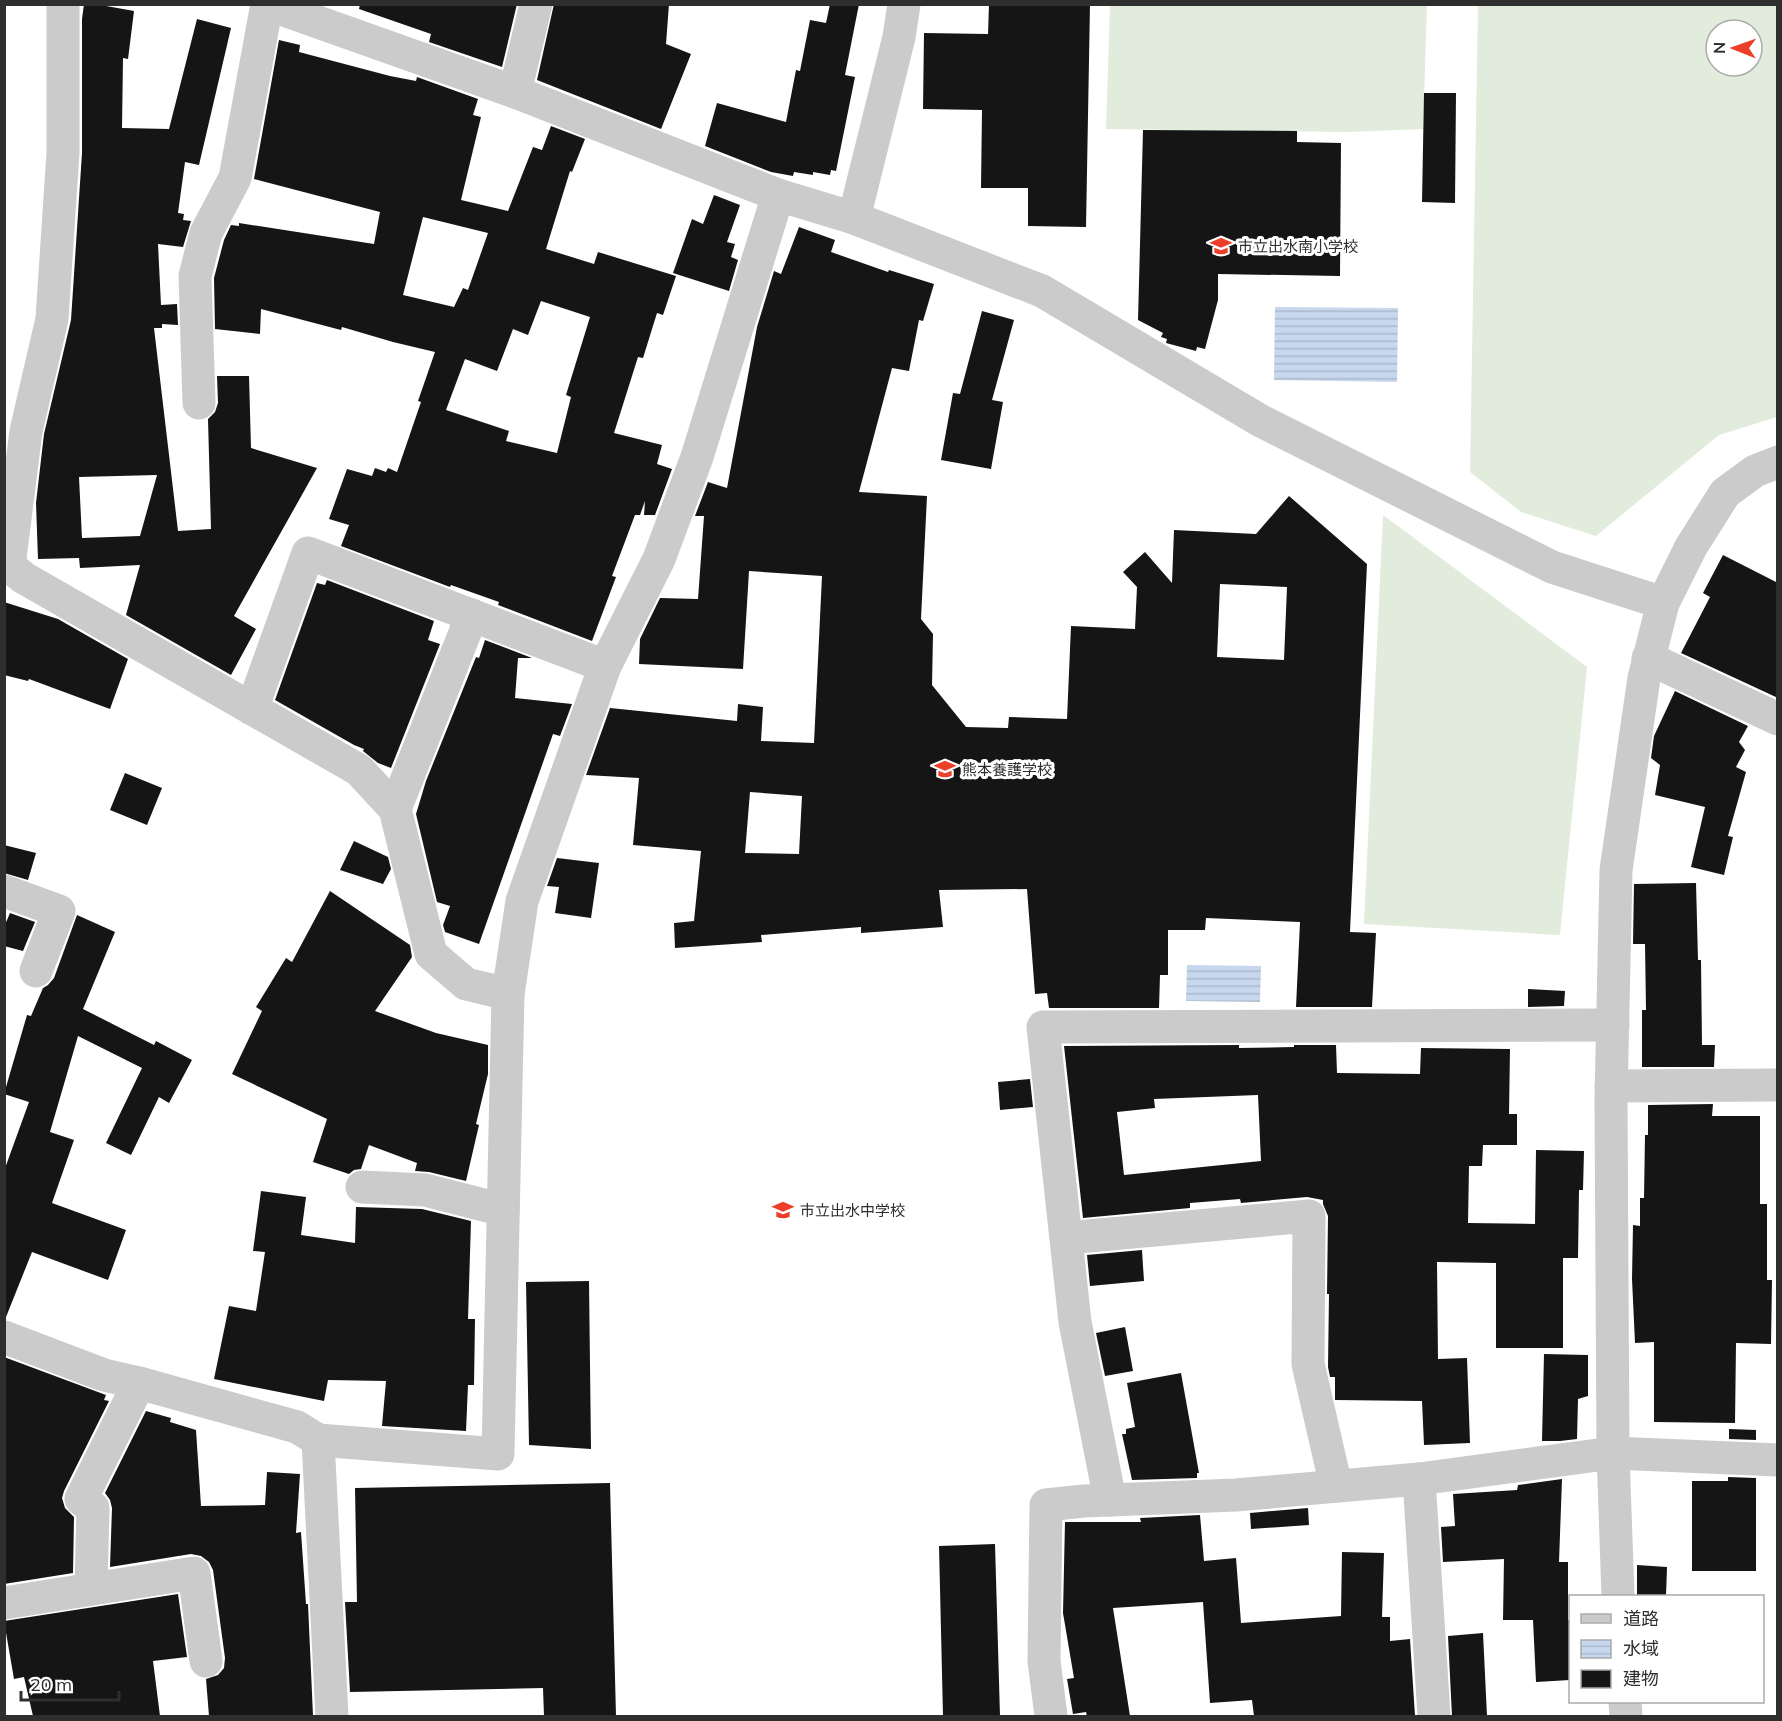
<svg xmlns="http://www.w3.org/2000/svg" width="1782" height="1721" viewBox="0 0 1782 1721" font-family="Mulish,'Noto Sans JP',sans-serif">
<style>
.pitch{fill:#e1ecdc;fill-rule:evenodd}
.water{fill:url(#water-rules)}
.building{fill:#151515;fill-rule:evenodd}
.lines{fill:none;stroke-linecap:round;stroke-linejoin:round}
.minor{stroke:#cbcbcb;stroke-width:33}
.labels{text-anchor:middle;dominant-baseline:central;stroke-width:6;stroke-linejoin:round;paint-order:stroke}
.poi-label{font-size:15px;fill:#2e2e2e;stroke:#fff;text-anchor:start}
</style>
<defs>
<pattern id="water-rules" width="6" height="5" patternUnits="userSpaceOnUse" patternTransform="scale(1.5)"><rect width="6" height="5" fill="#c7d7ed"/><path d="M0 2.5h6" fill="none" stroke="#abb9cc"/></pattern>
</defs>
<rect width="100%" height="100%" fill="#fff"/>
<g class="pitch">
<path d="M1110,5H1427L1423,129L1348,132L1106,129Z"/>
<path d="M1478,5H1777V417L1719,435L1596,536L1521,512L1470,472ZM1716,30H1752V66H1716Z"/>
<path d="M1383,515L1587,667L1560,935L1364,924Z"/>
</g>
<g class="water">
<path d="M1275,307L1398,308L1397,382L1274,380Z"/>
<path d="M1187,965L1261,966L1260,1002L1186,1001Z"/>
</g>
<g class="building">
<path d="M84,4H95L134,11L128,59L123,58L122,128L169,129L197,19L231,28L199,165L185,162L178,213L184,214L183,220L191,221L183,247L158,244L161,305L177,304L178,325L162,324V328H154L178,531L211,529L208,419L215,412L218,403L217,376H249L251,448L317,468L234,616L256,629L231,675L126,615L140,565L80,568L79,558L38,559L36,503L44,434L71,320L82,153V19ZM157,475L140,536L82,538L79,477Z"/>
<path d="M360,4H517L502,67L429,42L431,34L359,9Z"/>
<path d="M554,4H669L666,44L691,54L661,129L537,80Z"/>
<path d="M830,4H859L845,75L855,77L836,171L831,170L830,175L813,172V175L794,172L793,176L771,172L705,146L717,103L786,122L796,70L800,71L810,20L826,23Z"/>
<path d="M989,4H1090L1086,227L1028,226V188H981L982,110L923,109L924,33L988,34Z"/>
<path d="M279,40L300,45L299,52L390,76L416,81L417,77L478,99L473,115L481,117L461,200L508,211L533,147L542,150L551,126L585,139L572,172L570,171L546,249L594,264L598,252L676,276L663,315L657,313L643,358L638,357L614,433L662,445L657,464L672,469L655,515H644L645,501L640,515H635L612,576L616,577L592,641L498,605L499,602L451,585L450,587L341,546L349,525L329,519L347,469L372,476L375,468L386,472L388,468L397,472L421,402L418,401L435,352L393,342L342,327L341,330L261,309L260,334L215,329L214,278L224,240L231,225L239,226V223L374,244L380,212L254,179ZM423,217L488,233L468,290L463,288L454,307L403,295ZM541,301L590,317L566,395L571,397L557,453L506,441L509,431L446,410L465,359L497,371L513,329L528,335Z"/>
<path d="M1424,93H1456L1455,203L1422,202Z"/>
<path d="M1143,130L1297,131V142L1341,143L1340,276L1218,274V300L1205,349L1197,347L1196,351L1166,343L1167,339L1161,337L1163,333L1138,320Z"/>
<path d="M714,195L740,205L727,242L735,244L731,257L738,260L729,291L673,273L692,219L703,224Z"/>
<path d="M799,227L835,240L831,252L888,272L889,270L934,284L923,321L919,320L909,371L892,368L859,492L927,496L921,619L933,634L932,685L966,727L1008,728L1009,717L1067,719L1071,626L1135,629L1137,587L1123,572L1145,552L1172,583L1174,530L1256,534L1289,496L1367,564L1350,932L1376,933L1372,1007H1296L1300,922L1206,918L1205,930H1168V975H1160L1159,1008H1049L1047,993L1035,994L1027,889L939,890L943,927L861,933V927L761,935L762,942L675,948L674,923L694,921L701,851L633,845L639,778L586,775L610,708L737,721L738,704L763,707L761,741L814,743L822,576L749,571L743,669L639,664L640,639L660,598L698,599L704,516H695L708,482L727,488L757,327L774,271L781,274ZM1220,584L1287,587L1284,660L1217,657ZM750,792L802,796L799,854L745,853Z"/>
<path d="M982,311L1014,320L992,400L1003,402L991,469L941,460L953,393L960,394Z"/>
<path d="M1723,555L1778,583V698L1681,653L1710,597L1703,593Z"/>
<path d="M327,580L434,621L428,640L440,644L391,768L378,763L363,751L364,749L354,745L275,700L317,583L325,585Z"/>
<path d="M4,602L58,619L128,659L110,709L29,679L28,681L4,675Z"/>
<path d="M485,640L532,658H518L515,698L572,704L560,736L553,734L479,944L445,932L443,925L450,906L437,902L416,814L426,781L476,657L479,658Z"/>
<path d="M1675,691L1748,726L1739,742L1745,750L1736,767L1746,772L1728,836L1733,837L1724,875L1691,867L1705,807L1655,795L1660,765L1651,758L1654,736Z"/>
<path d="M125,773L162,788L147,825L110,810Z"/>
<path d="M354,841L388,857L391,869L383,884L340,870Z"/>
<path d="M4,845L36,853L28,880L4,873Z"/>
<path d="M557,858L599,863L591,918L555,913L559,887L547,886Z"/>
<path d="M1696,883L1698,960H1701L1702,1045H1715L1714,1067H1642V1010H1646L1645,944H1633L1634,884Z"/>
<path d="M330,891L410,945L412,957L375,1011L436,1033L488,1045V1074L476,1124L479,1125L466,1181L429,1172L415,1171L417,1163L369,1145L361,1169L354,1170L349,1174L313,1162L327,1119L232,1074L262,1011L256,1007L286,958L292,962Z"/>
<path d="M10,913L35,922L23,951L4,946V927Z"/>
<path d="M77,915L115,932L83,1009L154,1045L156,1041L192,1060L169,1103L159,1097L131,1155L106,1143L142,1068L78,1036L50,1132L74,1140L52,1203L126,1230L108,1280L32,1252L6,1317H4V1171L29,1102L4,1094L27,1015L31,1016L43,988L48,985L54,978Z"/>
<path d="M1528,989L1565,991L1564,1006L1528,1007Z"/>
<path d="M1239,1045V1048L1294,1047V1045H1336L1337,1073L1420,1074L1421,1048L1510,1049L1509,1114H1517V1145H1483L1482,1166H1469L1468,1223L1535,1224L1536,1150L1584,1151L1583,1190H1579L1578,1258H1563V1348H1496V1263L1437,1262L1438,1359L1467,1358L1470,1443L1424,1445L1422,1401L1335,1400V1377H1330L1328,1367L1329,1294H1327L1328,1216L1323,1204V1200L1307,1197L1241,1203L1240,1199L1190,1203V1208L1083,1218L1064,1046ZM1258,1095L1261,1161L1124,1175L1117,1112L1155,1108L1154,1099Z"/>
<path d="M1030,1079L1033,1107L1000,1110L998,1082Z"/>
<path d="M1713,1104L1712,1116H1760V1204H1767V1280H1772L1771,1344L1736,1343L1735,1423L1654,1422V1342L1635,1343L1632,1279L1633,1225L1640,1226V1198H1644L1645,1135H1648V1105Z"/>
<path d="M261,1191L306,1197L301,1235L355,1243L356,1207L422,1209L471,1221L468,1319H475L474,1385H468L466,1431L382,1426L386,1381L328,1380L324,1401L214,1379L229,1306L256,1311L265,1252L253,1251Z"/>
<path d="M1142,1250L1144,1281L1090,1286L1087,1255Z"/>
<path d="M589,1281L591,1449L529,1445L526,1282Z"/>
<path d="M1125,1327L1133,1371L1105,1376L1096,1333Z"/>
<path d="M1544,1354L1588,1355V1396L1578,1399L1577,1439L1560,1441H1542Z"/>
<path d="M4,1357L106,1395L104,1400L109,1401L64,1491L62,1498L65,1508L74,1517L73,1573L4,1584Z"/>
<path d="M1181,1373L1199,1473H1197V1478L1132,1480L1122,1434H1126V1429L1135,1427L1127,1383Z"/>
<path d="M146,1411L171,1418L170,1422L196,1430L201,1506L265,1505L267,1472L300,1474L296,1533L301,1532L306,1604H308L313,1716H209L206,1679L218,1675L224,1668L225,1658L213,1570L209,1562L201,1556L191,1554L110,1567L112,1508L110,1500L105,1493Z"/>
<path d="M1729,1429L1756,1430V1440L1729,1439Z"/>
<path d="M1728,1477L1756,1478V1571H1692V1481H1728Z"/>
<path d="M1562,1479L1559,1562H1568V1620H1570V1680L1536,1682L1533,1620H1503L1504,1559L1443,1562L1441,1527L1455,1526L1453,1494L1517,1490L1518,1485Z"/>
<path d="M610,1483L616,1716H544L543,1688L350,1692L345,1602H357L355,1488Z"/>
<path d="M1308,1508L1309,1525L1251,1529L1250,1513Z"/>
<path d="M1200,1515L1204,1561L1236,1558L1241,1623L1341,1616L1342,1552L1384,1553L1382,1617H1390V1641L1410,1639L1415,1716H1254L1252,1700L1210,1703L1203,1602L1113,1608L1130,1716H1087L1086,1712L1073,1714L1067,1679L1074,1678L1063,1613L1065,1522H1141L1140,1518Z"/>
<path d="M995,1544L1000,1716H943L939,1546Z"/>
<path d="M1637,1565L1667,1567L1666,1596H1637Z"/>
<path d="M178,1594L187,1657L153,1661L160,1716H33L24,1677L14,1679L4,1621Z"/>
<path d="M1483,1633L1487,1716H1452L1448,1636Z"/>
</g>
<g class="lines">
<g class="minor">
<path d="M267,4L515,92L778,195L854,218L1042,291L1261,421L1552,567L1663,603"/>
<path d="M515,92L536,4"/>
<path d="M854,218L899,37L904,4"/>
<path d="M199,403L195,276L206,233L235,178L267,4"/>
<path d="M9,566L26,431L52,319L63,152V4"/>
<path d="M4,568L9,566L24,578L359,770L395,809L431,954L466,984L508,994L522,901L605,666L659,559L697,457L778,195"/>
<path d="M1648,658L1778,719"/>
<path d="M252,709L308,553L605,666"/>
<path d="M395,809L472,615"/>
<path d="M4,891L59,911L36,971"/>
<path d="M1611,1086L1778,1085"/>
<path d="M362,1187L425,1190L503,1210"/>
<path d="M1066,1238L1309,1216L1308,1364L1336,1486"/>
<path d="M4,1337L104,1375L139,1383L297,1427L318,1440L332,1716"/>
<path d="M318,1440L498,1454L508,994"/>
<path d="M1419,1479L1434,1716"/>
<path d="M1110,1500L1075,1322L1043,1027L1613,1025"/>
<path d="M91,1589L93,1508L81,1499L139,1383"/>
<path d="M1618,1596L1613,1453L1611,1099L1616,870L1644,678L1663,603L1691,547L1725,493L1755,471L1778,462"/>
<path d="M4,1603L194,1573L206,1661"/>
<path d="M1625,1702L1626,1716"/>
<path d="M1051,1716L1044,1661L1046,1505L1084,1501L1236,1495L1419,1479L1613,1453L1778,1460"/>
</g>
</g>
<defs>
<symbol id="school-bare" viewBox="-9 -9 18 18"><path d="M0-5L7-2L0 1L-7-2ZM-4 1L0 2.5L4 1V4Q0 6-4 4Z" fill="#ec3f2a" stroke="#fff" stroke-width="2.5" paint-order="stroke"/></symbol>
</defs>
<g fill-rule="evenodd">
<use href="#school-bare" x="1206" y="231" width="30" height="30"/>
<use href="#school-bare" x="930" y="754" width="30" height="30"/>
<use href="#school-bare" x="768" y="1195" width="30" height="30"/>
</g>
<g class="labels">
<g class="poi-label">
<text x="1238" y="246">市立出水南小学校</text>
<text x="962" y="769">熊本養護学校</text>
<text x="800" y="1210">市立出水中学校</text>
</g>
</g>
<rect width="1782" height="1721" fill="none" stroke="#2e2e2e" stroke-width="12"/>
<rect x="1569" y="1595" width="195" height="108" fill="#ffffff" stroke="#ababab" stroke-width="1.5"/>
<rect x="1581" y="1614" width="30" height="9" fill="#cbcbcb" stroke="#ababab" stroke-width="1.5"/>
<text x="1623" y="1625" font-size="18" fill="#2e2e2e">道路</text>
<rect x="1581" y="1640" width="30" height="18" fill="url(#water-rules)" stroke="#ababab" stroke-width="1.5"/>
<text x="1623" y="1655" font-size="18" fill="#2e2e2e">水域</text>
<rect x="1581" y="1670" width="30" height="18" fill="#151515" stroke="#ababab" stroke-width="1.5"/>
<text x="1623" y="1685" font-size="18" fill="#2e2e2e">建物</text>
<g transform="translate(1734 48) rotate(271)"><circle r="28" fill="#ffffff" stroke="#ababab" stroke-width="1.5"/>
<path d="M0-4.5L10 22L0 15L-10 22Z" fill="#ec3f2a"/>
<text y="-9" font-size="16" font-weight="bold" text-anchor="middle" fill="#2e2e2e">N</text>
</g>
<path d="M21 1691v9h98v-9" fill="none" stroke="#2e2e2e" stroke-width="3"/>
<text x="30" y="1691" font-size="18" fill="#2e2e2e" stroke="#ffffff" stroke-width="4.5" paint-order="stroke">20 m</text>
</svg>
